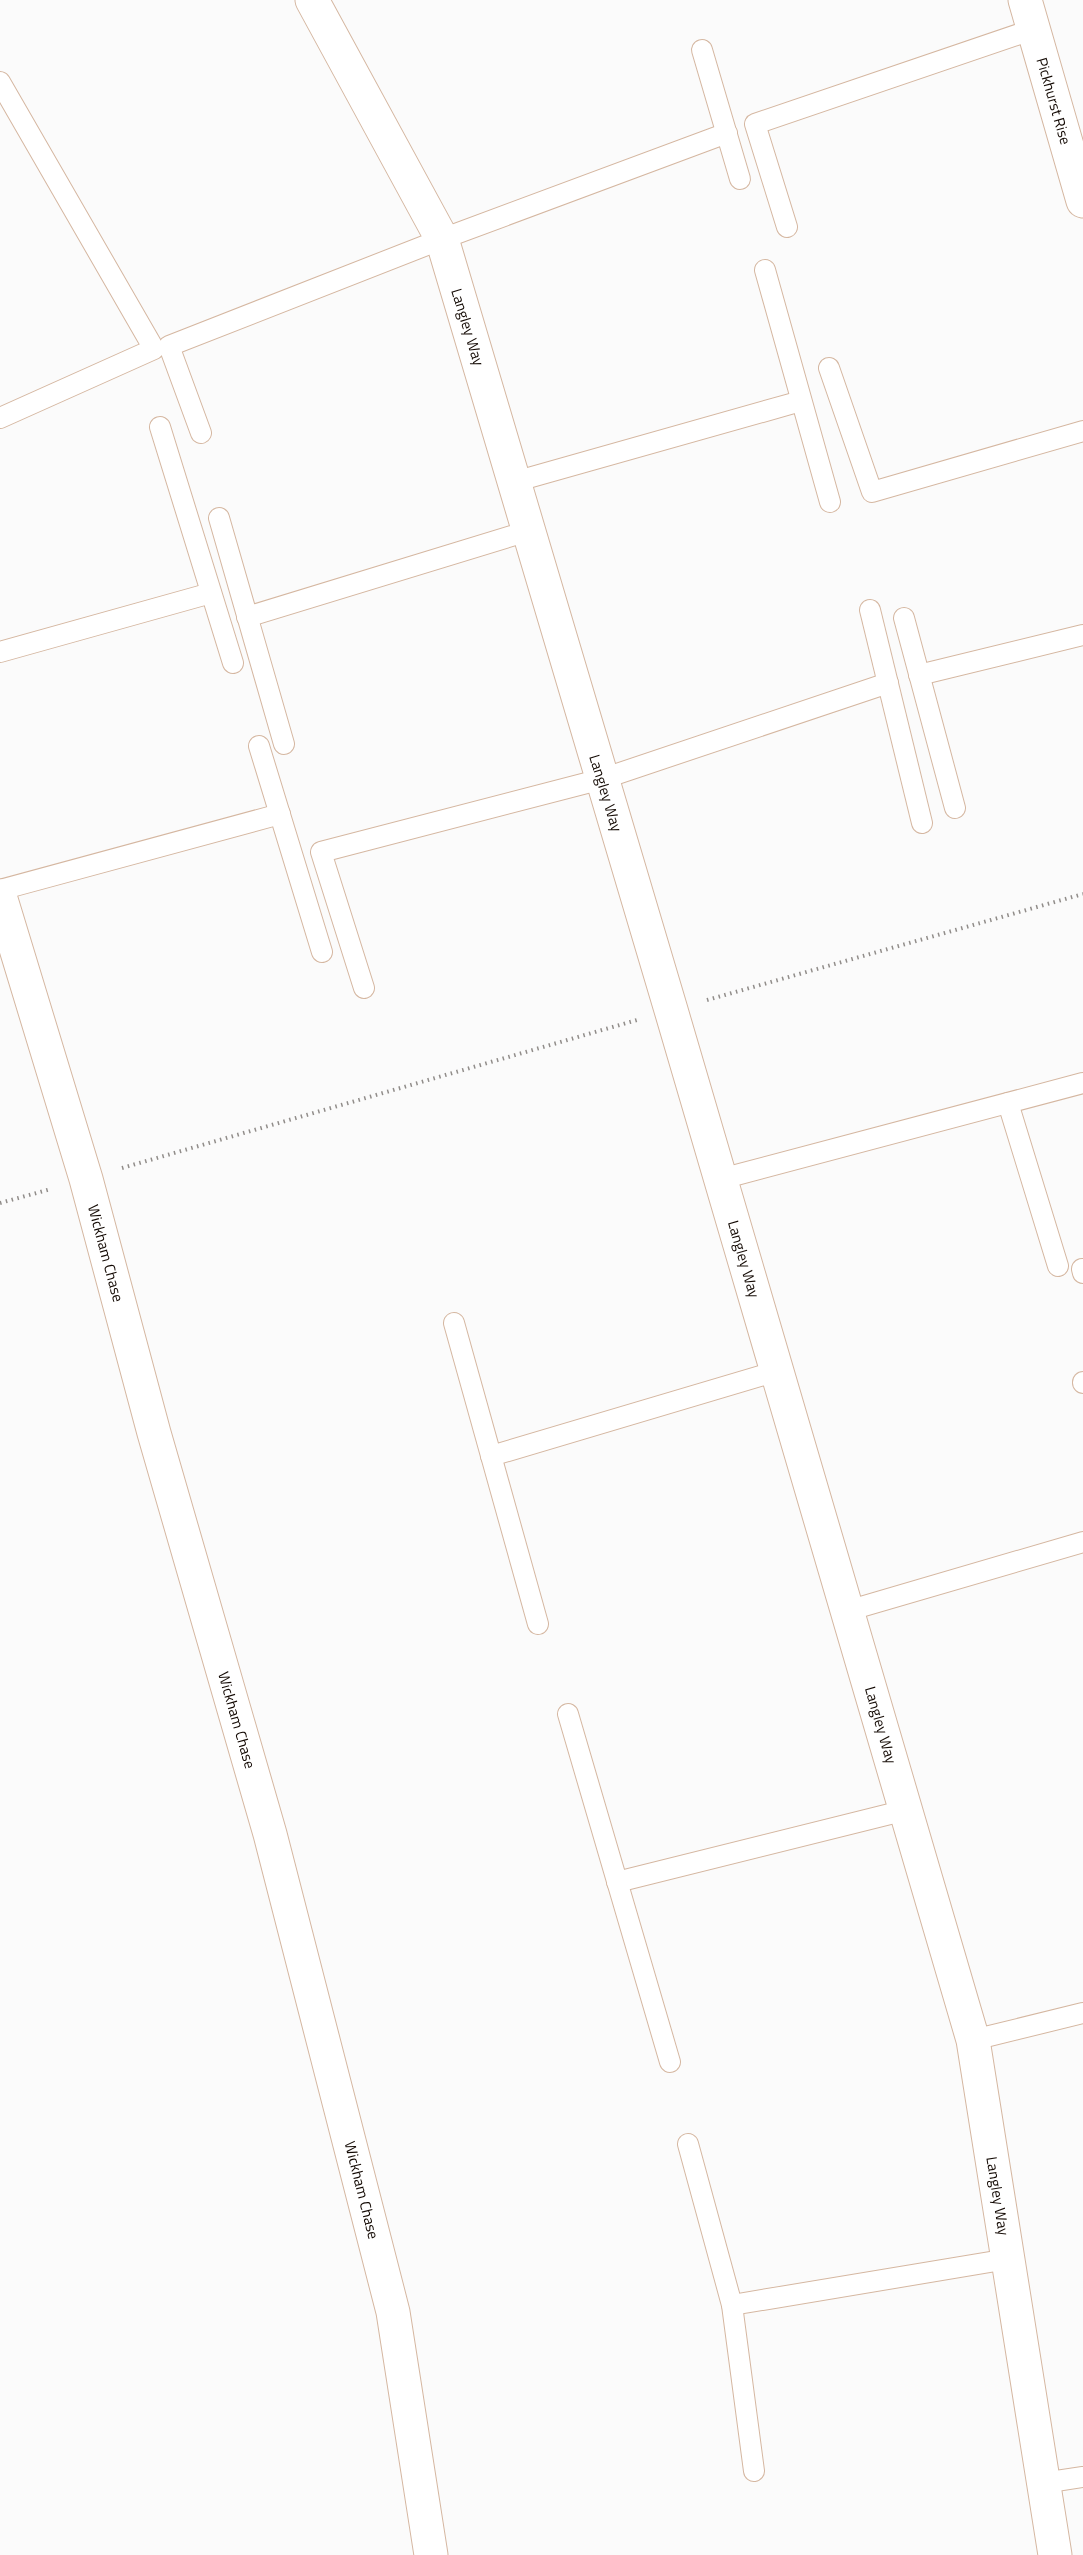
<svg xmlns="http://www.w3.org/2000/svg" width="1083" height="2555" viewBox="0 0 1083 2555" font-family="'Titillium Web',sans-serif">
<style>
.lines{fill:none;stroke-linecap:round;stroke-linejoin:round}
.lane-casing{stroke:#d5b7a1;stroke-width:22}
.street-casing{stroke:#d5b7a1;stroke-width:35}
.path{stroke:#918d8a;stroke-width:4;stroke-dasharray:1.5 4.5;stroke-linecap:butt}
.lane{stroke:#fff;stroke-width:20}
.street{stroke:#fff;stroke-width:33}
.labels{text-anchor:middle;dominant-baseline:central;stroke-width:4.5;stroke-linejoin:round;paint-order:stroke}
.street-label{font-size:15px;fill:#130903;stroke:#fff}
</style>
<rect width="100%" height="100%" fill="#fbfbfb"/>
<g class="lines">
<defs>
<g id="lane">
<path d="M702,50L740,179"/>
<path d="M0,82L154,349L0,418"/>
<path d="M787,227L755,124L1034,29"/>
<path d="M765,270L830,502"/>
<path d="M829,368L872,492L1083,431"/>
<path d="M160,427L233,663"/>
<path d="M201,433L169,346L442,239L727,133"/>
<path d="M514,482L801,401"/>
<path d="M219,518L284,744"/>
<path d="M870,610L922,823"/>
<path d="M247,617L528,531"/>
<path d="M904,618L955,808"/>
<path d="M0,652L211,593"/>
<path d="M919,675L1083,635"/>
<path d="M259,746L322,952"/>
<path d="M0,890L280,814"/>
<path d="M364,988L321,852L602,779L888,683"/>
<path d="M1008,1103L1058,1266"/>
<path d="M721,1179L1083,1083"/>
<path d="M1082,1269L1083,1273"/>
<path d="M454,1323L538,1624"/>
<path d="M1083,1382V1383"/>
<path d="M491,1456L777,1371"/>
<path d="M847,1611L1083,1542"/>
<path d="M568,1714L670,2062"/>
<path d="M617,1882L906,1810"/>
<path d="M973,2040L1083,2013"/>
<path d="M688,2144L732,2305L754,2471"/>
<path d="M732,2305L1008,2259"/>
<path d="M1043,2483L1083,2477"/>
</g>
<g id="street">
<path d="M312,0L442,239L671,1010L973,2040L1055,2555"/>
<path d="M1025,0L1083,201"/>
<path d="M0,896L86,1179L154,1433L270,1834L393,2312L431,2555"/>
</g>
</defs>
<use href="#lane" class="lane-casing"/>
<use href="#street" class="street-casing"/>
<g class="path">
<path d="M707,1000L1083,894"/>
<path d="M122,1168L637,1020"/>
<path d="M0,1203L51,1189"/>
</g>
<use href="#lane" class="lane"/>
<use href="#street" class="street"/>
</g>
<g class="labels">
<g class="street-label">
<text transform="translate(1054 101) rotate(74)">Pickhurst Rise</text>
<text transform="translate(468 327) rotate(73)">Langley Way</text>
<text transform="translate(606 793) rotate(73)">Langley Way</text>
<text transform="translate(106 1253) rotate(75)">Wickham Chase</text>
<text transform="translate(744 1259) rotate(74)">Langley Way</text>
<text transform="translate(237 1720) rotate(74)">Wickham Chase</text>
<text transform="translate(881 1725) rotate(74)">Langley Way</text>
<text transform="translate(362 2190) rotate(76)">Wickham Chase</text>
<text transform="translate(998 2196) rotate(81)">Langley Way</text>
</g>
</g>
</svg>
